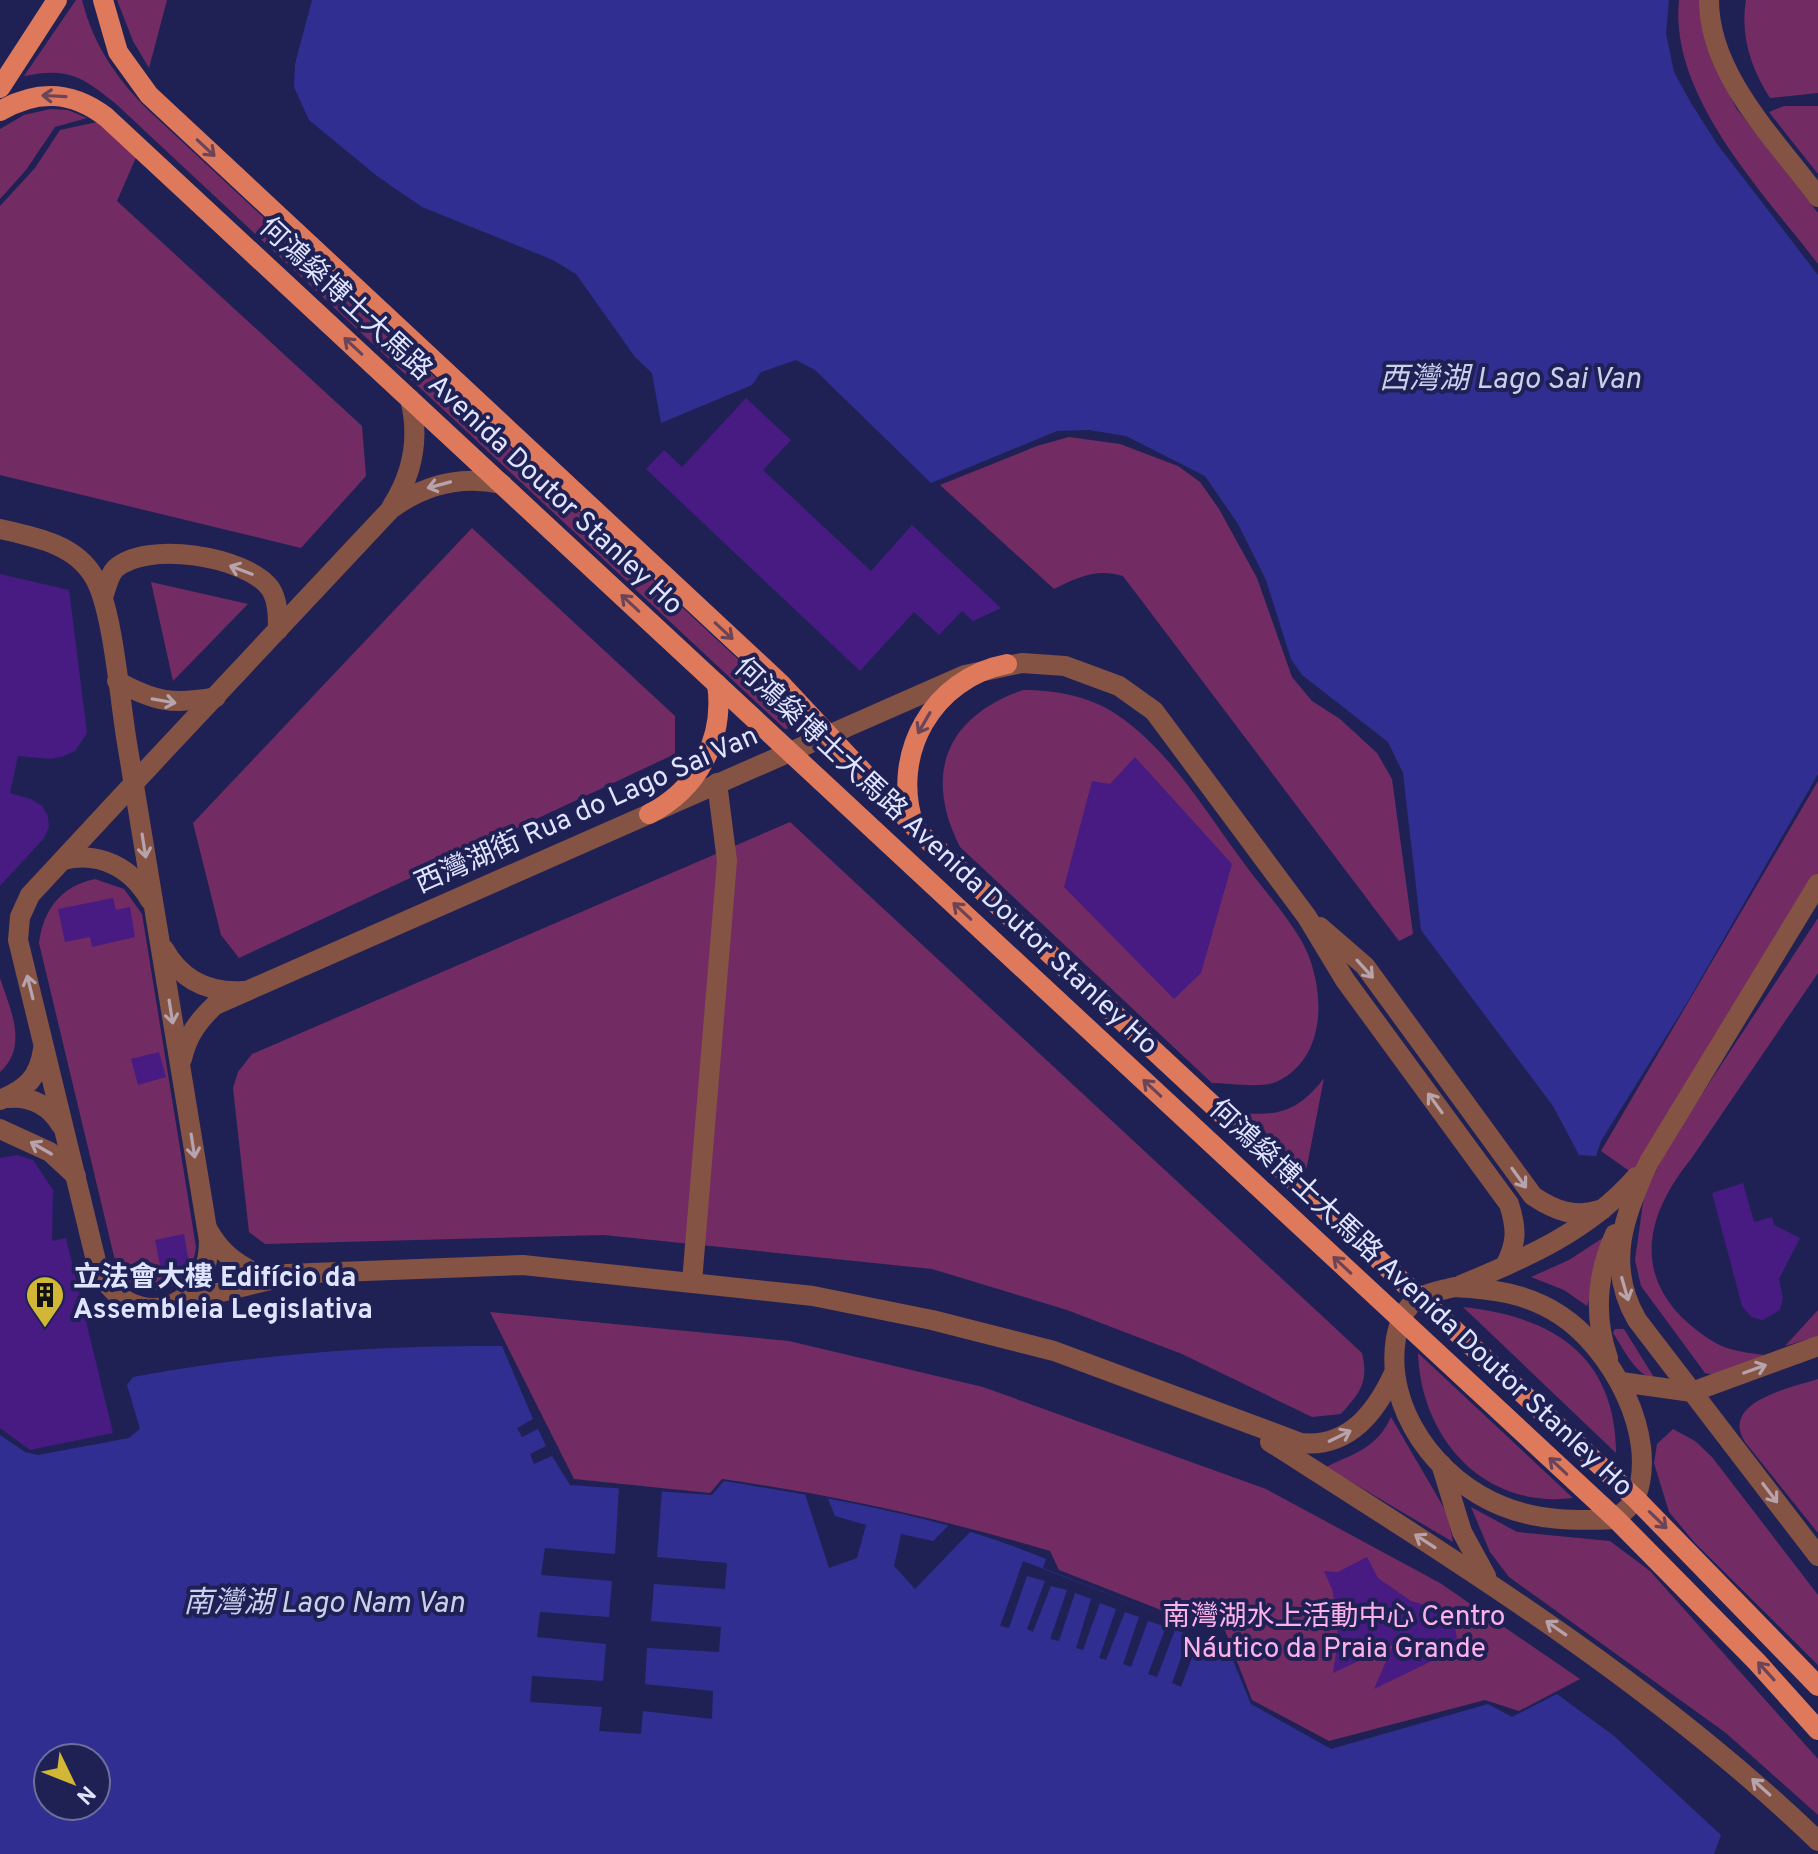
<svg xmlns="http://www.w3.org/2000/svg" width="1818" height="1854" viewBox="0 0 1818 1854" font-family="Overpass,'Noto Sans SC',sans-serif">
<style>
.green{fill:#722c63}
.water{fill:#312e92;fill-rule:evenodd}
.pier{fill:#1f2155}
.building{fill:#471b81}
.lines{fill:none;stroke-linecap:round;stroke-linejoin:round}
.minor{stroke:#855344;stroke-width:20}
.major{stroke:#df795c;stroke-width:20}
.oneway{stroke:#6c4458}
.oneway2{stroke:#b6a3ab}
.labels{text-anchor:middle;dominant-baseline:central;stroke-width:8;stroke-linejoin:round;paint-order:stroke}
.street-label{font-size:28px;fill:#dfe4ff;stroke:#1f2155}
.poi-label{font-size:28px;font-weight:bold;fill:#dfe4ff;stroke:#1f2155;text-anchor:start}
.park-label{font-size:28px;fill:#fdb1e9;stroke:#1f2155}
.water-label{font-size:30px;font-style:italic;fill:#cacfea;stroke:#1f2155}
</style>
<rect width="100%" height="100%" fill="#1f2155"/>
<g class="green">
<path d="M76,0H82C93,44 115,76 146,108L802,719L801,726L785,729L115,103C81,76 68,67 24,76Z"/>
<path d="M117,0H167L149,68L133,41Z"/>
<path d="M1679,0H1709L1714,62L1736,108L1818,213V264C1763,192 1669,96 1679,0Z"/>
<path d="M1746,0H1818V93L1770,98C1751,68 1740,36 1746,0Z"/>
<path d="M1784,106H1818V174L1769,112Z"/>
<path d="M50,109L68,110L87,118L55,127L26,170L0,199V129L24,115Z"/>
<path d="M102,121L138,153L117,201L362,426L366,476L301,548L0,475V206L35,168L60,130Z"/>
<path d="M1069,437L1120,444L1178,466L1200,482L1219,509L1257,578L1292,677L1312,701L1340,719L1377,753L1392,779L1413,934L1399,941L1123,576C1097,568 1078,577 1054,589L940,485L1037,446Z"/>
<path d="M472,528L675,716V754L239,958L221,935L193,823Z"/>
<path d="M151,582L248,604L173,681Z"/>
<path d="M1023,690C1055,690 1089,696 1116,714C1171,751 1207,814 1246,866C1264,890 1286,914 1301,940C1325,982 1330,1056 1278,1081C1263,1089 1230,1083 1212,1083L960,847C923,774 946,717 1023,690Z"/>
<path d="M1818,781V886L1635,1175L1601,1151Z"/>
<path d="M790,822L1362,1353C1369,1383 1360,1392 1341,1414L1312,1417L1182,1354L1067,1310L932,1269L604,1235L265,1244L249,1232L233,1088L238,1072L252,1054Z"/>
<path d="M95,879L124,889L142,914L196,1247C191,1291 148,1304 118,1273L39,943C43,910 61,886 95,879Z"/>
<path d="M1818,918V973L1691,1159C1648,1212 1631,1272 1688,1323C1701,1334 1714,1344 1730,1349C1744,1353 1759,1354 1773,1356L1718,1376L1705,1373L1641,1286L1635,1260L1644,1196L1669,1144Z"/>
<path d="M0,978C10,1009 29,1046 0,1072Z"/>
<path d="M1324,1078L1306,1171L1245,1113C1282,1117 1302,1107 1324,1078Z"/>
<path d="M1612,1232L1587,1306L1564,1290L1531,1277L1569,1260Z"/>
<path d="M1463,1307C1554,1317 1615,1356 1616,1453Z"/>
<path d="M1818,1310V1336L1785,1346Z"/>
<path d="M490,1312L789,1341L983,1387L1266,1489L1440,1583L1580,1679L1519,1711L1485,1700L1329,1741L1252,1700L1221,1620L1199,1611L1189,1621L1059,1570L1050,1551C942,1519 834,1495 722,1479L710,1493L574,1479Z"/>
<path d="M1615,1329H1624L1655,1379C1635,1375 1624,1349 1613,1333Z"/>
<path d="M1418,1353L1573,1498C1483,1509 1421,1438 1418,1353Z"/>
<path d="M1818,1379V1533L1745,1442C1719,1402 1793,1387 1818,1379Z"/>
<path d="M1391,1417L1447,1513L1453,1542L1326,1467C1355,1453 1377,1448 1391,1417Z"/>
<path d="M1673,1429L1695,1441L1712,1457L1818,1595V1665L1695,1543L1669,1512L1654,1463L1657,1444Z"/>
<path d="M1471,1507L1517,1532L1610,1541L1650,1571L1818,1759V1815L1726,1733L1509,1577L1490,1552Z"/>
</g>
<g class="water">
<path d="M312,0H1669L1666,34L1674,72L1691,103L1717,144L1818,275V774L1688,1001L1601,1141L1596,1156L1579,1155L1553,1106L1421,930L1403,773L1388,742L1302,675L1291,659L1266,580L1238,524L1205,476L1126,436L1089,430L1057,431L931,483L815,370L796,360L761,372L752,385L661,423L652,373L635,357L576,274L553,260L422,207L377,176L309,120L294,87L295,64Z"/>
<path d="M502,1346L533,1419L517,1428L522,1437L538,1429L546,1446L530,1454L534,1464L552,1456L570,1485L712,1495L724,1481C832,1499 944,1516 1046,1559L1043,1568L1224,1639L1251,1704L1331,1749L1488,1704L1512,1717L1557,1694L1614,1736L1721,1835L1714,1854H0V1435L25,1452L38,1455L129,1438L140,1429L127,1385L133,1377C254,1354 379,1345 502,1346ZM48,1758H96V1806H48Z"/>
</g>
<g class="pier">
<path d="M619,1487L662,1490L657,1557L727,1563L725,1589L654,1584L651,1621L721,1627L719,1652L647,1648L645,1684L713,1691L712,1719L643,1711L641,1734L599,1731L602,1707L530,1702L532,1676L603,1681L606,1644L537,1637L540,1612L609,1617L612,1581L541,1575L545,1548L615,1554Z"/>
<path d="M805,1494L828,1499L835,1516L866,1525L857,1558L829,1568Z"/>
<path d="M949,1525L971,1531L915,1589L894,1566L901,1534L933,1541Z"/>
<path d="M1023,1561L1199,1629L1224,1639L1227,1650L1199,1639L1181,1687L1172,1683L1189,1635L1175,1630L1157,1677L1148,1674L1166,1627L1148,1621L1131,1667L1123,1664L1139,1617L1125,1612L1106,1660L1099,1658L1116,1609L1100,1603L1083,1650L1076,1648L1091,1599L1075,1593L1059,1641L1050,1639L1067,1590L1051,1586L1033,1632L1027,1629L1045,1581L1027,1576L1009,1628L1000,1626Z"/>
</g>
<g class="building">
<path d="M746,398L791,440L763,470L871,571L912,525L1001,608L973,621L962,611L939,635L914,612L860,671L646,469L664,450L682,467Z"/>
<path d="M0,574L69,590L87,733L75,751L64,756L51,759L18,756L10,793L31,799L42,806L48,816L49,827L44,838L0,886Z"/>
<path d="M1135,757L1232,864L1201,973L1174,999L1064,887L1092,781L1110,784Z"/>
<path d="M113,898L116,910L130,907L135,937L92,947L90,937L65,942L58,909Z"/>
<path d="M159,1052L166,1077L138,1085L131,1059Z"/>
<path d="M17,1155L33,1160L53,1190L52,1241L66,1238L113,1433L30,1450L0,1428V1158Z"/>
<path d="M1743,1183L1754,1222L1772,1217L1774,1225L1800,1238L1779,1279L1783,1298L1780,1310L1763,1320L1751,1317L1742,1306L1712,1193Z"/>
<path d="M184,1234L190,1269L162,1275L155,1240Z"/>
<path d="M1367,1557L1378,1578L1411,1601L1453,1613L1457,1639L1467,1653L1432,1661L1374,1689L1393,1645L1333,1673L1338,1640L1336,1612L1332,1589L1324,1571L1338,1572Z"/>
</g>
<g class="lines">
<g class="minor">
<path d="M1709,0C1709,75 1775,139 1818,197"/>
<path d="M392,506C413,473 420,438 410,399"/>
<path d="M0,529C35,537 75,544 94,577C113,608 120,703 127,743C155,909 181,1075 209,1241C209,1313 131,1334 98,1269L18,940L20,917L30,895L162,753L391,509C425,484 461,475 502,484"/>
<path d="M103,597C106,589 109,575 115,569C146,540 246,556 270,588C278,600 278,616 278,630"/>
<path d="M117,681C155,702 173,705 216,697"/>
<path d="M63,860C100,851 132,868 150,900"/>
<path d="M1818,884L1649,1162C1624,1215 1605,1265 1637,1320L1818,1556"/>
<path d="M1320,927L1365,966L1533,1196C1557,1212 1575,1218 1603,1209"/>
<path d="M164,949C181,980 208,993 243,991"/>
<path d="M182,1059C187,1036 198,1021 215,1005L965,675L1022,663L1065,666L1119,686L1154,711L1307,917L1345,980L1509,1204C1517,1229 1517,1243 1505,1266"/>
<path d="M8,1098C31,1096 49,1105 61,1125"/>
<path d="M0,1100C26,1089 39,1078 43,1049"/>
<path d="M0,1129L50,1152L76,1176"/>
<path d="M208,1230C221,1253 236,1264 260,1275L523,1265L813,1296L932,1320L1054,1351L1301,1443C1349,1448 1376,1412 1394,1373"/>
<path d="M692,1282L727,861L717,783"/>
<path d="M1461,1285C1526,1258 1589,1231 1636,1177"/>
<path d="M1454,1287C1492,1289 1527,1293 1560,1315C1611,1348 1659,1435 1636,1497C1633,1505 1622,1513 1616,1519C1577,1521 1538,1521 1502,1506C1437,1480 1384,1409 1396,1338C1399,1322 1404,1308 1419,1298C1429,1292 1444,1290 1454,1287Z"/>
<path d="M181,1302L274,1279"/>
<path d="M1608,1358C1593,1315 1597,1274 1615,1234"/>
<path d="M1621,1382L1692,1392L1818,1346"/>
<path d="M1270,1442C1461,1564 1654,1683 1818,1841"/>
<path d="M1441,1464L1462,1532L1486,1576"/>
</g>
<g class="major">
<path d="M103,0L118,52L149,95L781,684L920,833L1636,1499L1818,1686"/>
<path d="M0,88L57,0"/>
<path d="M0,111C38,89 72,91 106,117L1616,1519L1757,1662L1818,1730"/>
<path d="M649,814C698,789 725,739 717,684"/>
<path d="M914,825C890,754 933,678 1007,664"/>
</g>
</g>
<defs><path id="oneway-shaft" d="M-6 0H5M1.5-3L5.5 0L1.5 3" fill="none" stroke-width="1.6" stroke-linecap="round" stroke-linejoin="round" transform="scale(2)"/></defs>
<g class="oneway">
<use href="#oneway-shaft" transform="translate(54 96) rotate(-177)"/>
<use href="#oneway-shaft" transform="translate(206 148) rotate(43)"/>
<use href="#oneway-shaft" transform="translate(353 346) rotate(-137)"/>
<use href="#oneway-shaft" transform="translate(630 603) rotate(-137)"/>
<use href="#oneway-shaft" transform="translate(724 631) rotate(43)"/>
<use href="#oneway-shaft" transform="translate(924 723) rotate(120)"/>
<use href="#oneway-shaft" transform="translate(962 911) rotate(-137)"/>
<use href="#oneway-shaft" transform="translate(1152 1088) rotate(-137)"/>
<use href="#oneway-shaft" transform="translate(1342 1265) rotate(-137)"/>
<use href="#oneway-shaft" transform="translate(1558 1466) rotate(-137)"/>
<use href="#oneway-shaft" transform="translate(1658 1520) rotate(44)"/>
<use href="#oneway-shaft" transform="translate(1766 1671) rotate(-132)"/>
</g>
<g class="oneway2">
<use href="#oneway-shaft" transform="translate(439 485) rotate(165)"/>
<use href="#oneway-shaft" transform="translate(241 570) rotate(-159)"/>
<use href="#oneway-shaft" transform="translate(164 701) rotate(10)"/>
<use href="#oneway-shaft" transform="translate(144 846) rotate(81)"/>
<use href="#oneway-shaft" transform="translate(1365 969) rotate(48)"/>
<use href="#oneway-shaft" transform="translate(30 987) rotate(-104)"/>
<use href="#oneway-shaft" transform="translate(171 1012) rotate(81)"/>
<use href="#oneway-shaft" transform="translate(1435 1103) rotate(-126)"/>
<use href="#oneway-shaft" transform="translate(193 1146) rotate(81)"/>
<use href="#oneway-shaft" transform="translate(41 1148) rotate(-150)"/>
<use href="#oneway-shaft" transform="translate(1519 1178) rotate(54)"/>
<use href="#oneway-shaft" transform="translate(1625 1289) rotate(74)"/>
<use href="#oneway-shaft" transform="translate(1755 1369) rotate(-20)"/>
<use href="#oneway-shaft" transform="translate(1340 1436) rotate(-26)"/>
<use href="#oneway-shaft" transform="translate(1770 1493) rotate(53)"/>
<use href="#oneway-shaft" transform="translate(1425 1541) rotate(-147)"/>
<use href="#oneway-shaft" transform="translate(1556 1628) rotate(-145)"/>
<use href="#oneway-shaft" transform="translate(1761 1787) rotate(-138)"/>
</g>
<defs>
<symbol id="building-pin" viewBox="-11 -11 22 30"><path d="M0 17L-7.5 6A9.5 9.5 0 1 1 7.5 6Z" fill="#d2b736" stroke="#1f2155"/><path d="M-4-6H4V6H1V3H-1V6H-4ZM-2.5-4.3h1.7v1.8h-1.7ZM.8-4.3h1.7v1.8H.8ZM-2.5-1h1.7V.8h-1.7ZM.8-1h1.7V.8H.8Z" fill="#111"/></symbol>
</defs>
<g fill-rule="evenodd">
<use href="#building-pin" x="23" y="1273" width="44" height="60"/>
</g>
<g class="labels">
<g class="street-label">
<text transform="translate(470 417) rotate(43)">何鴻燊博士大馬路 Avenida Doutor Stanley Ho</text>
<text transform="translate(587 811) rotate(-24)">西灣湖街 Rua do Lago Sai Van</text>
<text transform="translate(945 857) rotate(43)">何鴻燊博士大馬路 Avenida Doutor Stanley Ho</text>
<text transform="translate(1420 1299) rotate(43)">何鴻燊博士大馬路 Avenida Doutor Stanley Ho</text>
</g>
<g class="poi-label">
<text x="73" y="1279">立法會大樓 Edifício da<tspan x="73" dy="32">Assembleia Legislativa</tspan></text>
</g>
<g class="park-label">
<text x="1334" y="1618">南灣湖水上活動中心 Centro<tspan x="1334" dy="32">Náutico da Praia Grande</tspan></text>
</g>
<g class="water-label">
<text x="1510" y="380">西灣湖 Lago Sai Van</text>
<text x="324" y="1604">南灣湖 Lago Nam Van</text>
</g>
</g>
<g transform="translate(72 1782) rotate(133)"><circle r="38" fill="#1f2155" stroke="#6c6f99" stroke-width="2"/>
<path d="M0-6L14 30L0 20L-14 30Z" fill="#d2b736"/>
<text y="-12" font-size="22" font-weight="bold" text-anchor="middle" fill="#dfe4ff">N</text>
</g>
</svg>
